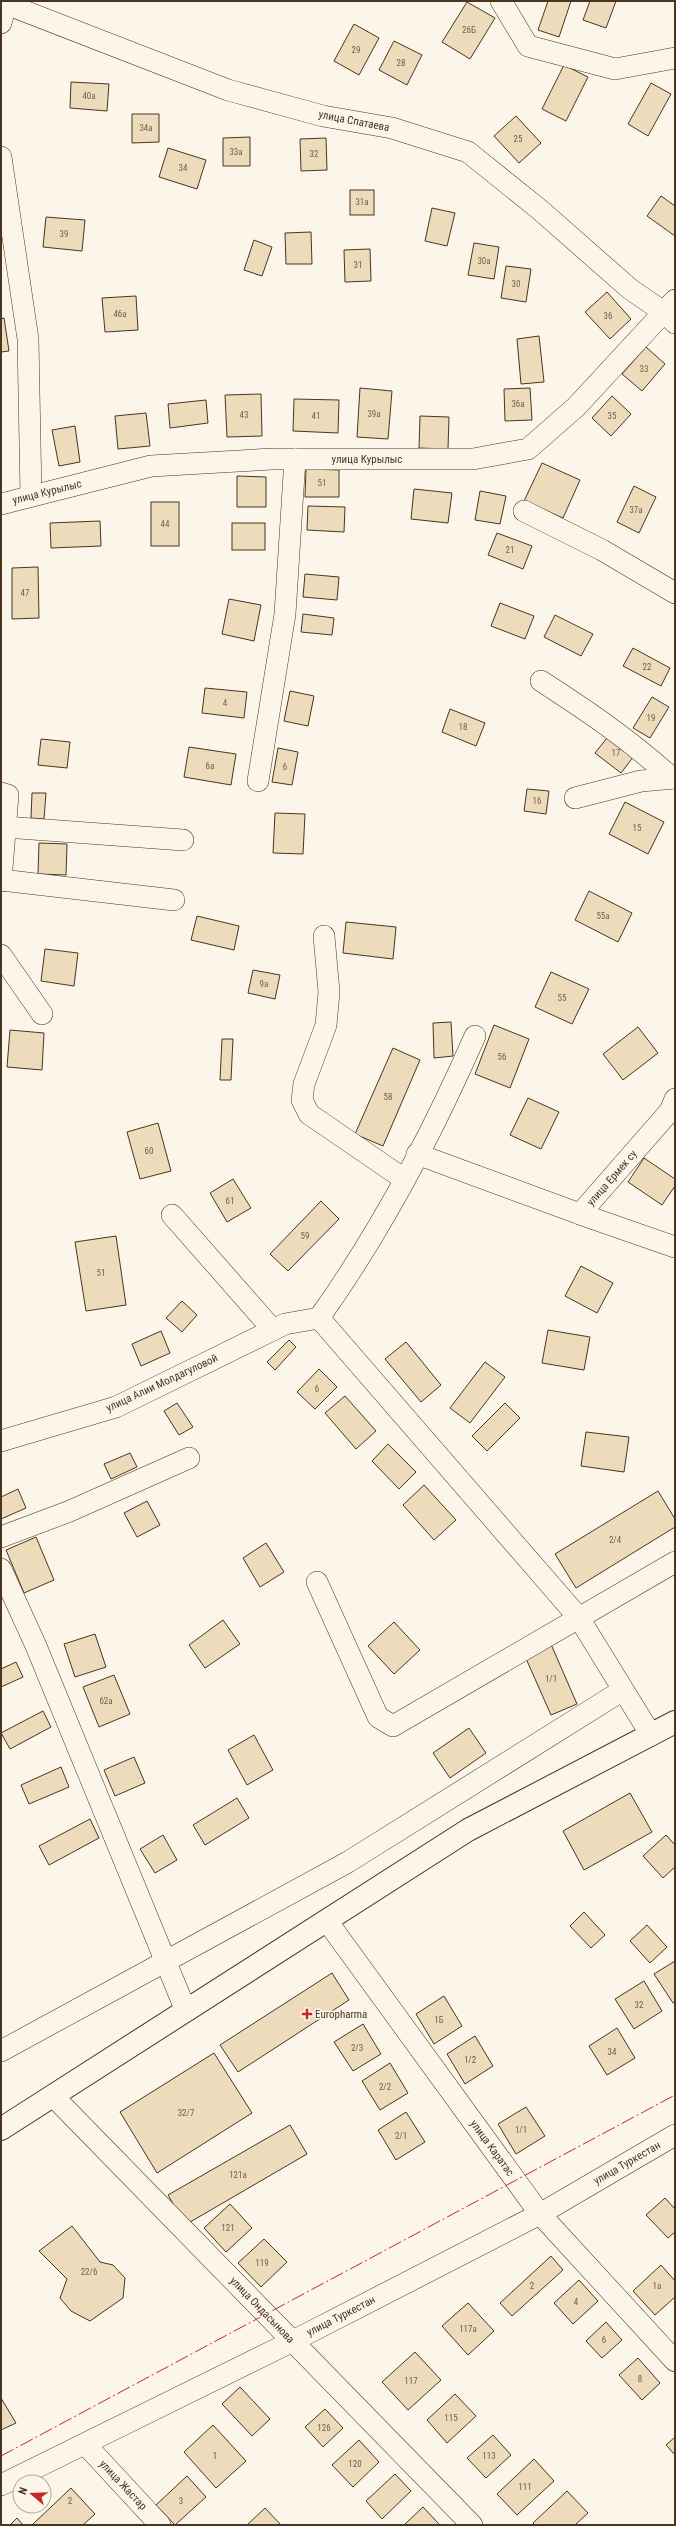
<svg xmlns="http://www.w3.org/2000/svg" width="676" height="2526" viewBox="0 0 676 2526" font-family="'Roboto Condensed',sans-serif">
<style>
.building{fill:#ecdcbc;stroke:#4a3520}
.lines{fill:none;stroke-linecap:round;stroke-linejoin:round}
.minor-casing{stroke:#4a3520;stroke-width:22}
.highway-casing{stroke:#4a3520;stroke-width:24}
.minor{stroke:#fbf6e9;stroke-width:21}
.highway{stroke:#fbf6e9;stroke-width:22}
.power{stroke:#c62828;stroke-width:1;stroke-dasharray:14 3 2 3;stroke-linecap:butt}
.poi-dot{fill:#c62828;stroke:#fbf6e9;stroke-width:1.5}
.labels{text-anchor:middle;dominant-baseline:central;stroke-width:3;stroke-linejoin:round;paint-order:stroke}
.number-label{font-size:9px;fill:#725f47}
.street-label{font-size:11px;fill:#4a3520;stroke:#fbf6e9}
.poi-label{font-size:11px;fill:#4a3520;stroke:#fbf6e9;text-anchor:start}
</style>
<rect width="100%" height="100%" fill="#fbf6e9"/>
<g class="building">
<path d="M548,1H571L559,37L538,30Z"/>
<path d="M590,1H616L606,28L583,20Z"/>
<path d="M467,2L495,18L470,59L442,42Z"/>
<path d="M354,24L379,38L359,75L334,61Z"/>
<path d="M394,41L422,55L407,85L379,70Z"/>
<path d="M564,65L588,77L566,121L542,109Z"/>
<path d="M71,82L109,84L107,111L70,108Z"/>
<path d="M651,83L671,94L648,136L628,124Z"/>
<path d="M132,114H159V142L132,143Z"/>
<path d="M516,116L541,143L519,163L494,136Z"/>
<path d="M250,137V166H223V138Z"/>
<path d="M326,138L327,170L301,171L300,139Z"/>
<path d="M168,148L206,160L197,189L159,177Z"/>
<rect x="350" y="190" width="24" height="25"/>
<path d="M661,196L675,206V236L647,216Z"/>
<path d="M432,208L455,213L447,246L425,241Z"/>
<path d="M46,217L85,220L82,251L43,247Z"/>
<path d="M311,232L312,264H286L285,233Z"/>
<path d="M254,240L272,247L262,276L244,270Z"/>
<path d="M474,243L499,247L494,279L468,275Z"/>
<path d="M370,249L371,281L345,282L344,250Z"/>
<path d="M506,266L531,269L526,302L501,298Z"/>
<path d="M607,292L631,319L610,339L585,312Z"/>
<path d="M136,296L138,330L105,332L102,298Z"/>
<path d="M4,318L9,351L1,352V319Z"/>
<path d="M539,336L544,382L521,384L517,339Z"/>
<path d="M646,347L665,364L642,391L622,374Z"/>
<path d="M360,388L392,391L388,439L357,437Z"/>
<path d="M530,388L532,420L505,421L504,389Z"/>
<path d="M261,394L262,436L227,437L225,395Z"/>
<path d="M612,396L631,414L611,436L592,418Z"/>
<path d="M294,399L339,400L338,433L293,431Z"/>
<path d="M206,400L208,423L170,428L168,404Z"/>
<path d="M146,413L150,446L118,449L115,416Z"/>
<path d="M420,416L449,417L448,449L419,448Z"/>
<path d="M75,426L80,462L59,466L52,430Z"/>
<path d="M542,463L580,480L563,518L524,501Z"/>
<path d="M306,469L339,470V497H305Z"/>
<path d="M237,476L266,477V507H237Z"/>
<path d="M634,486L656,497L639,533L617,522Z"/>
<path d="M414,489L452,493L448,523L411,519Z"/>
<path d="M480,491L506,496L500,524L475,520Z"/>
<rect x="151" y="502" width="28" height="44"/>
<path d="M308,506L345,507L344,532L307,530Z"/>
<path d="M100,521L101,546L51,548L50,523Z"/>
<rect x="232" y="523" width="33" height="27"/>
<path d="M497,533L532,546L523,569L488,555Z"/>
<path d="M38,567L39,618L12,619V568Z"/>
<path d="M305,574L339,577L337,600L303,597Z"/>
<path d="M229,599L261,605L254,641L222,634Z"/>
<path d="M500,603L534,616L525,639L491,626Z"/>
<path d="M303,614L334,618L332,635L301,632Z"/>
<path d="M555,615L593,634L581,656L544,637Z"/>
<path d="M633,648L670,668L661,686L623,666Z"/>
<path d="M205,688L247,692L244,718L202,713Z"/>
<path d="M290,691L314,696L308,726L284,721Z"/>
<path d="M652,697L669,707L650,738L633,728Z"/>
<path d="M450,709L485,723L476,746L442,732Z"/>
<path d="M611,733L637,752L621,773L595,753Z"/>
<path d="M41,739L70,742L67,768L38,765Z"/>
<path d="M189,747L236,754L231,785L184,777Z"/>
<path d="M278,748L298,752L292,785L272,782Z"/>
<path d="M527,789L549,791L546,814L524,811Z"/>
<path d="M32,793H46L44,819L31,818Z"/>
<path d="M625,802L664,822L648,854L609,834Z"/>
<path d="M275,813L305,814L303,854L273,853Z"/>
<path d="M39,843L67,844L66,875L38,874Z"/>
<path d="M589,891L632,913L618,942L575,920Z"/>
<path d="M197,916L239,926L234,950L191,940Z"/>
<path d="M346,922L396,927L393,959L343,953Z"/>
<path d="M45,949L78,953L74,986L41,981Z"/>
<path d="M253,970L280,975L275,999L248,993Z"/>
<path d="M551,972L589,989L572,1024L535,1007Z"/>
<path d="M451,1022L453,1056L434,1058L433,1023Z"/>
<path d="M494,1025L529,1039L510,1088L475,1074Z"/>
<path d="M638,1027L658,1053L623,1080L603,1054Z"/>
<path d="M10,1030L44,1033L42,1070L7,1067Z"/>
<path d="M222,1039H233L231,1080H220Z"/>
<path d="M393,1048L420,1060L383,1146L355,1134Z"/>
<path d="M528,1098L559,1112L541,1149L510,1135Z"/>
<path d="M158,1123L171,1171L140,1179L127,1132Z"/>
<path d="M644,1158L675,1179V1186L662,1205L628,1182Z"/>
<path d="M233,1179L251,1208L227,1222L210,1193Z"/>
<path d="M321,1201L339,1219L288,1271L270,1254Z"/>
<path d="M116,1236L126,1305L86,1311L75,1242Z"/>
<path d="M581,1266L613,1283L597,1313L565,1296Z"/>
<path d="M182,1301L197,1315L182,1332L166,1318Z"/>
<path d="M548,1330L590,1337L584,1370L542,1363Z"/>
<path d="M161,1331L170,1353L141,1366L132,1344Z"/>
<path d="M289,1340L296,1347L275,1370L267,1362Z"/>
<path d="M406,1342L441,1385L421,1402L385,1359Z"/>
<path d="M485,1362L505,1377L470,1423L450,1408Z"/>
<path d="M319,1369L337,1387L315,1409L297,1392Z"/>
<path d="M345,1396L376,1431L356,1449L325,1413Z"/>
<path d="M177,1403L193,1427L179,1435L164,1411Z"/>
<path d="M505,1403L520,1418L487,1451L472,1436Z"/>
<path d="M586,1432L629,1437L624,1472L581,1466Z"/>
<path d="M388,1444L416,1472L399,1489L372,1461Z"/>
<path d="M130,1453L137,1467L111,1479L104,1464Z"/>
<path d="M424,1485L456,1520L434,1540L403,1505Z"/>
<path d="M18,1489L26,1508L1,1519V1497Z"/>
<path d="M658,1491L675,1519V1527L576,1588L555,1554Z"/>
<path d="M147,1501L160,1525L137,1537L124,1513Z"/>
<path d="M36,1537L54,1580L24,1593L6,1550Z"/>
<path d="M266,1543L284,1572L260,1587L243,1558Z"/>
<path d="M223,1620L240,1644L205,1668L189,1645Z"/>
<path d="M394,1622L420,1650L394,1674L368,1646Z"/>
<path d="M95,1634L106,1667L75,1677L64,1644Z"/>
<path d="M550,1642L577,1704L551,1715L524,1654Z"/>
<path d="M16,1662L23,1677L1,1687V1669Z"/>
<path d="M114,1675L130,1714L99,1727L83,1687Z"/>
<path d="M43,1711L51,1727L10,1749L1,1733Z"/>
<path d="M469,1728L486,1753L450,1778L433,1753Z"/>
<path d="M254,1735L273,1770L247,1785L228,1750Z"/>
<path d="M134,1757L145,1783L115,1796L104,1770Z"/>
<path d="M61,1767L69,1787L29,1804L21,1785Z"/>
<path d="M630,1793L652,1832L584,1870L563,1831Z"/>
<path d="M237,1798L249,1818L205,1845L193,1825Z"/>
<path d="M90,1819L99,1838L49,1865L39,1846Z"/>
<path d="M163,1835L177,1860L155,1873L140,1849Z"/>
<path d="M666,1835L675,1845V1867L663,1878L643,1856Z"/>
<path d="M584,1912L605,1935L591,1948L570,1926Z"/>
<path d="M647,1925L667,1947L650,1963L630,1941Z"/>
<path d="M675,1961V2002L673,2003L654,1974Z"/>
<path d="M332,1973L349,2000L238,2072L220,2045Z"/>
<path d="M644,1981L662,2011L634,2029L615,1999Z"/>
<path d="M444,1996L462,2026L434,2044L416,2014Z"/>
<path d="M363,2024L381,2054L353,2071L334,2042Z"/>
<path d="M617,2028L635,2058L607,2075L589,2046Z"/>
<path d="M475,2036L493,2066L465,2084L447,2054Z"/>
<path d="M214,2053L252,2113L157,2173L120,2112Z"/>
<path d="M390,2063L408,2093L380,2110L362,2081Z"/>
<path d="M526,2107L545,2136L516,2154L498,2124Z"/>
<path d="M406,2112L425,2142L396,2160L378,2130Z"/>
<path d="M290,2125L307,2154L185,2225L168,2195Z"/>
<path d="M665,2198L675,2209V2232L668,2238L646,2215Z"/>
<path d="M230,2204L252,2228L226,2252L204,2228Z"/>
<path d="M72,2226L100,2262L113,2265L125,2278L123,2298L90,2321L71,2311L60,2298L67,2279L39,2251Z"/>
<path d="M264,2239L287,2262L261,2287L238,2263Z"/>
<path d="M551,2256L563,2270L512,2316L500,2303Z"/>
<path d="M661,2265L675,2281V2297L655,2315L633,2291Z"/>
<path d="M579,2280L598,2301L573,2324L554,2303Z"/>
<path d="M468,2303L494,2331L468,2355L442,2326Z"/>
<path d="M606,2322L622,2340L602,2358L586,2341Z"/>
<path d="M415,2352L441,2380L408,2410L382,2382Z"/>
<path d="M638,2358L660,2383L642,2400L619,2375Z"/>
<path d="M240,2387L270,2419L252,2436L222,2404Z"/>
<path d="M455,2394L476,2416L447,2443L427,2420Z"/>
<path d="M1,2398L16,2423L1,2430Z"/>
<path d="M325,2409L343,2428L323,2447L305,2427Z"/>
<path d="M213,2425L246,2461L216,2488L184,2452Z"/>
<path d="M493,2435L511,2455L486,2478L467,2458Z"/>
<path d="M675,2437V2455L666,2445Z"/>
<path d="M359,2440L379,2462L353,2487L332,2465Z"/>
<path d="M534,2459L554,2481L517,2515L497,2494Z"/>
<path d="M395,2474L411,2491L382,2519L366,2501Z"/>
<path d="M187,2476L206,2497L175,2525L156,2505Z"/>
<path d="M71,2488L95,2514L83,2525H35L33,2524Z"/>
<path d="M567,2491L588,2513L575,2525H535L533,2523Z"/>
<path d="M423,2507L440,2525H404Z"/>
<path d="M265,2508L281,2525H247Z"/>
<path d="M17,2518L23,2525H10Z"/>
</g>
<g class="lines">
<defs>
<g id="minor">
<path d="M501,1L528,46L615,69L675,58"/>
<path d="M1,2L228,90L323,116L392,128L468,152L539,209L630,289L665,313L675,323"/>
<path d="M1,23L6,4"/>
<path d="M1,157L28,339L31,496"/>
<path d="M1,504L151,466L272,459H473L528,449L576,407L675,300"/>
<path d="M524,511L602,550L675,593"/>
<path d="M541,681C589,712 630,740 672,778"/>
<path d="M258,781L285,614L295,459"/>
<path d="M1,793L8,795L1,881"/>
<path d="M575,798L641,781L675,778"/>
<path d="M5,827L183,840"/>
<path d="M1,880L174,900"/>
<path d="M324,936L329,992L326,1025L304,1084L302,1100L309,1114L404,1179"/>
<path d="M1,955L42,1014"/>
<path d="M475,1036C432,1134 381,1231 319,1318L579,1618L651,1735"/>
<path d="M675,1099L670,1111L580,1214L675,1247"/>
<path d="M417,1154L580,1214"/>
<path d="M172,1215L273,1330"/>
<path d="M1,1441L116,1407L285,1324L319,1318"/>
<path d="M1,1537L70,1511L189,1458"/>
<path d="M1,1569L36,1646L186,2011"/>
<path d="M317,1582L378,1717L393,1726L675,1562"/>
<path d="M327,1921L540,2214L675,2361"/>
<path d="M1,2051L348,1862L623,1690"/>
<path d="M53,2096L472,2525"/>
<path d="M86,2445L160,2525"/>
<path d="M1,2485L293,2341L540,2214L675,2135"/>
</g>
<path id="highway" d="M1,2129L468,1830L675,1722"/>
</defs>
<use href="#minor" class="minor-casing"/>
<use href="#highway" class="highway-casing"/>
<use href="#minor" class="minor"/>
<use href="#highway" class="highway"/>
<path class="power" d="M1,2456L675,2095"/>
</g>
<path class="poi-dot" d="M305 2008h4v4h4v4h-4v4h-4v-4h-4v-4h4z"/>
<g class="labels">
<g class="number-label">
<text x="469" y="30">26Б</text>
<text x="356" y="50">29</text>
<text x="401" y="63">28</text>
<text x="89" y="96">40а</text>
<text x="146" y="128">34а</text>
<text x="518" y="139">25</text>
<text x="236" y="152">33а</text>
<text x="314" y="154">32</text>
<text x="183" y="168">34</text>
<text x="362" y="202">31а</text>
<text x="64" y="234">39</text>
<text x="484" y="261">30а</text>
<text x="358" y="265">31</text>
<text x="516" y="284">30</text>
<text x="120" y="314">46а</text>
<text x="608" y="316">36</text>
<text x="644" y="369">33</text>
<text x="518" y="404">36а</text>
<text x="374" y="414">39а</text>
<text x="244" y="415">43</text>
<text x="316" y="416">41</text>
<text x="612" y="416">35</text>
<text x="322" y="483">51</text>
<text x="636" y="510">37а</text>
<text x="165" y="524">44</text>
<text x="510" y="550">21</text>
<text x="25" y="593">47</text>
<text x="647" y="667">22</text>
<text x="225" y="703">4</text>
<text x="651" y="718">19</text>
<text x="463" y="727">18</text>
<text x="616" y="753">17</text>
<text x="210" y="766">6а</text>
<text x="285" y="767">6</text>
<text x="537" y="801">16</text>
<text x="637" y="828">15</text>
<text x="603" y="916">55а</text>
<text x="264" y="984">9а</text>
<text x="562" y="998">55</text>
<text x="502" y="1057">56</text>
<text x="388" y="1097">58</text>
<text x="149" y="1151">60</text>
<text x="230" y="1201">61</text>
<text x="305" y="1236">59</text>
<text x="101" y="1273">51</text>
<text x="317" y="1389">6</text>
<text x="615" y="1540">2/4</text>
<text x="551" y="1679">1/1</text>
<text x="106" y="1701">62а</text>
<text x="639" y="2005">32</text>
<text x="439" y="2020">1Б</text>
<text x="357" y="2048">2/3</text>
<text x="612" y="2052">34</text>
<text x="470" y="2060">1/2</text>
<text x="385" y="2087">2/2</text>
<text x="186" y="2113">32/7</text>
<text x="521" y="2130">1/1</text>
<text x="401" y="2136">2/1</text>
<text x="238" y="2175">121а</text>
<text x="228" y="2228">121</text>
<text x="262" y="2263">119</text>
<text x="89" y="2272">22/6</text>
<text x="532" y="2286">2</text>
<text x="657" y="2286">1а</text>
<text x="576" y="2302">4</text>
<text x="468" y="2329">117а</text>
<text x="604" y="2340">6</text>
<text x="640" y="2379">8</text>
<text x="411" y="2381">117</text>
<text x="451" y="2418">115</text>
<text x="324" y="2428">126</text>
<text x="215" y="2456">1</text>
<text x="489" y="2456">113</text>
<text x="355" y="2464">120</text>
<text x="525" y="2487">111</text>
<text x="70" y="2501">2</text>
<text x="181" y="2501">3</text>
</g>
<g class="street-label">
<text transform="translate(354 121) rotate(11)">улица Спатаева</text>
<text x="367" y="459">улица Курылыс</text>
<text transform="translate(47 492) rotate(-14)">улица Курылыс</text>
<text transform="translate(612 1178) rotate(-49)">улица Ермек су</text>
<text transform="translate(162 1383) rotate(-25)">улица Алии Молдагуловой</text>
<text transform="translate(492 2148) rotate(54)">улица Каратас</text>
<text transform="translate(627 2163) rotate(-30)">улица Туркестан</text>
<text transform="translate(262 2310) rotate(46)">улица Ондасынова</text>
<text transform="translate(341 2316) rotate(-27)">улица Туркестан</text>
<text transform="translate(123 2485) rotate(47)">улица Жастар</text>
</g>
<g class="poi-label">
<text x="315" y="2014">Europharma</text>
</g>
</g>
<rect width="676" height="2526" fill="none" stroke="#4a3520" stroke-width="4"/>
<g transform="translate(32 2494) rotate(289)"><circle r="19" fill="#fbf6e9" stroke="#b4a999"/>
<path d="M0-3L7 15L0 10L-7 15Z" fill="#c62828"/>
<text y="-6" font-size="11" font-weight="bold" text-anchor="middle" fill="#4a3520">N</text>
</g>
</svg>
